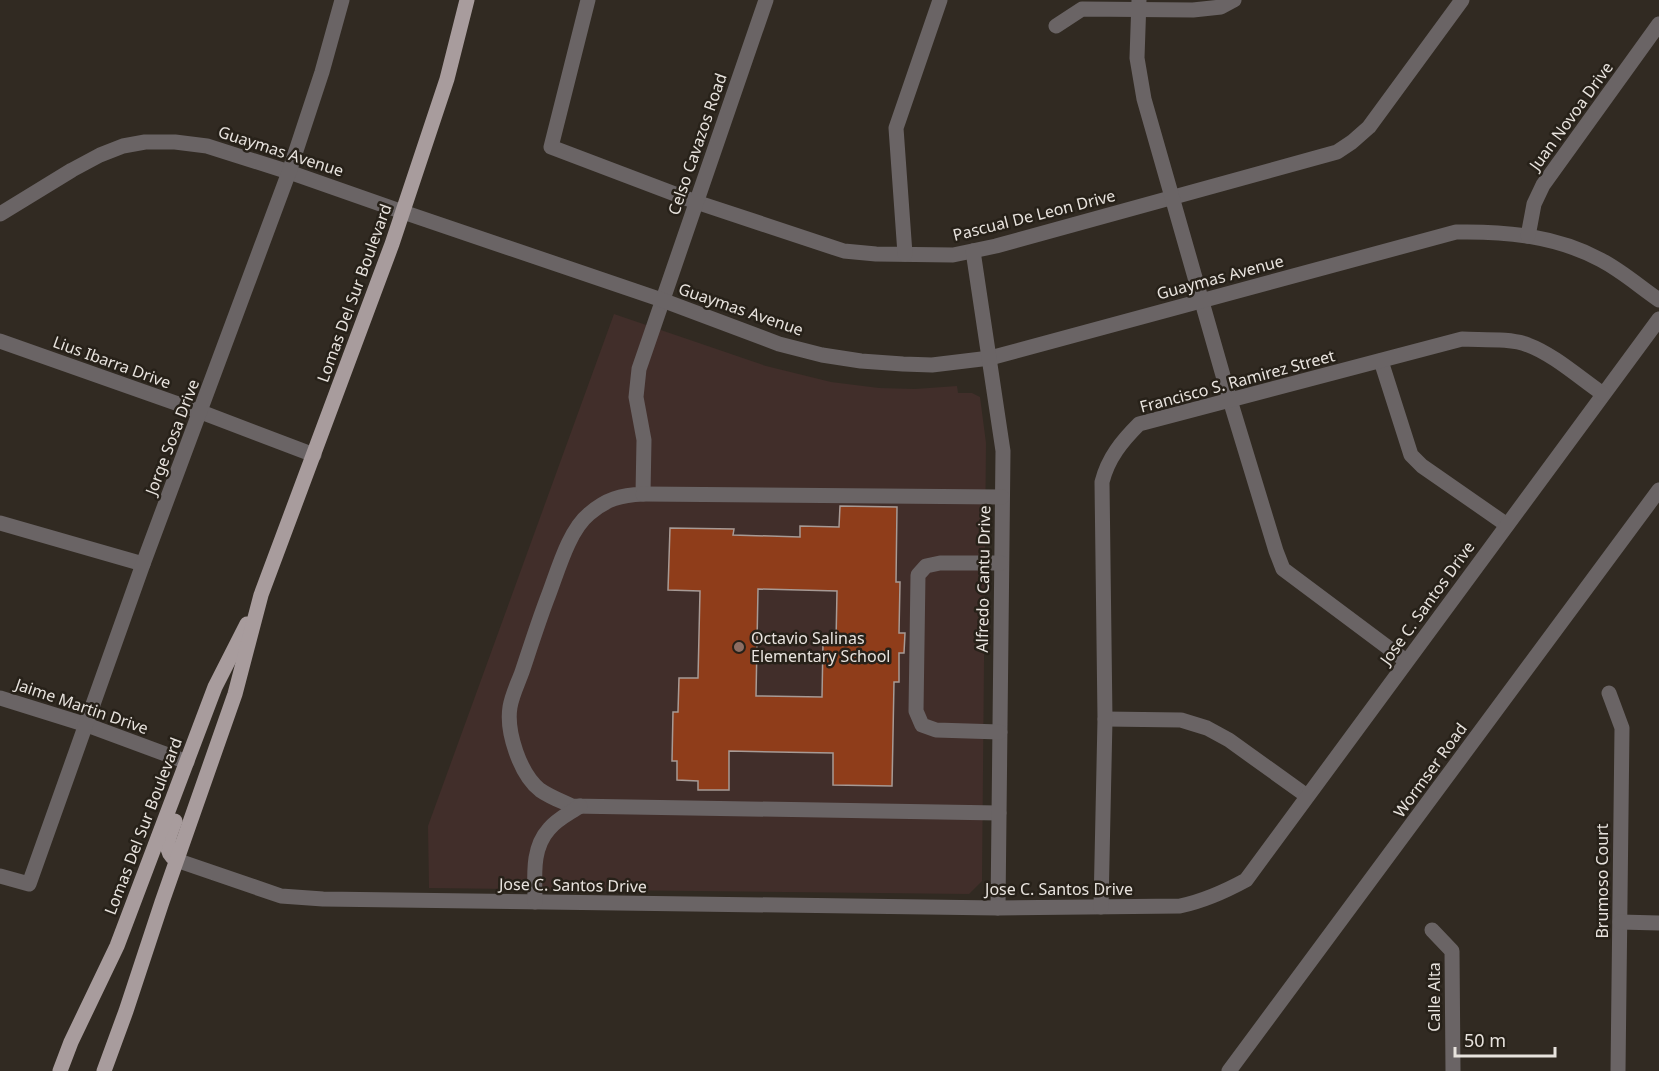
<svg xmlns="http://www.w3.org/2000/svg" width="1659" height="1071" viewBox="0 0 1659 1071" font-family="'Noto Sans',sans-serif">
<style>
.education{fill:#412e2a}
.building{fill:#8f3d1a;stroke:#a79a95;stroke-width:1.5;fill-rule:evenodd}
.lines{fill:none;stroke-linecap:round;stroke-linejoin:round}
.minor{stroke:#6a6465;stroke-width:15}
.major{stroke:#a89c9d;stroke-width:15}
.education-dot{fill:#8d6e63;stroke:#272119;stroke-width:2}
.labels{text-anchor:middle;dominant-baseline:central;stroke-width:5;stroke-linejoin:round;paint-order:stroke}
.street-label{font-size:16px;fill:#e8e3de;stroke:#272119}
.poi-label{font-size:16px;fill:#e8e3de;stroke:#272119;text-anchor:start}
</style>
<rect width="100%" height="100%" fill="#312a22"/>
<path class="education" d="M614,314L766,366L831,382L879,388L915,389L957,386L958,393H972L980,397L986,443L982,881L969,894L429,888L428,826Z"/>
<path class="building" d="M840,506L897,507L896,582H900L899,633H905L904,653H899V682H894L892,786L833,785V753L729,751V790H698V781L677,780V761H672L673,712H678L679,678H698L700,591L668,590L670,528L734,529L733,535L800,537V526L839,527ZM758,589L837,591L836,642H823L822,697L756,696Z"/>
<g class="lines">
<g class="minor">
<path d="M588,0L551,147L696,202L844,251L876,254L953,255L996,246L1337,152L1352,142L1369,127L1462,0"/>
<path d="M766,0L639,369L636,397L644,440L643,494C621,495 606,499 589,514C568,531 557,574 547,599C538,623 530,648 522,672C518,683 512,695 510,707C506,732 520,774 540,790C550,797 561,801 572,806L999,813"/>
<path d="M1139,0L1137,58L1144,99L1230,400L1276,551L1283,569L1406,661"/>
<path d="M1056,26L1082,9L1193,10L1221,7L1234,0"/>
<path d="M0,214L72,170L100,155L123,146L145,142H175L207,146L289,172L403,212L662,300L779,344L822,355L861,361L903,364L932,365L990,358L1456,232C1506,231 1557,236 1601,260C1622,271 1640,287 1659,300"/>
<path d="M1528,236L1534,204L1543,185L1659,24"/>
<path d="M973,251L1003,451L998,908"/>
<path d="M905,254L896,128L940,0"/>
<path d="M0,341L201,412L314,455"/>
<path d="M1381,361L1411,455L1422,466L1507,525"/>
<path d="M643,494L1002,497"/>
<path d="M0,523L143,564"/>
<path d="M1609,693L1622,728L1618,1071"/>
<path d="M0,698L87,725L187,762"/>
<path d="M1105,719L1181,720L1207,728L1229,740L1307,796"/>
<path d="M1000,732L936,730L922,725L916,711L918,575L926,566L940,563H1001"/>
<path d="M176,860L281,896L323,899L998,908L1180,906C1204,901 1224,892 1246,880L1659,319"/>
<path d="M0,876L29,884L143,564L289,172L322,72L342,0"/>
<path d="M535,902C535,877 531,849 549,829C557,819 570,813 580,806"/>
<path d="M1101,907L1105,719L1102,482C1108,458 1122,441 1139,424L1462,339C1481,340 1511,338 1528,345C1553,354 1581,379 1603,394"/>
<path d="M1620,922L1659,923"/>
<path d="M1432,930L1452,951L1453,1071"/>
<path d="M1229,1071L1659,490"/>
</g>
<g class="major">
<path d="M175,821C170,835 161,850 176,860"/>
<path d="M60,1071L71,1042L117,946L215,687L247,624"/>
<path d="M104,1071L126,1011L162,902L235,694L261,595L392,244L447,79L467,0"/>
</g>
</g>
<circle class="education-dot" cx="739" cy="647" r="6"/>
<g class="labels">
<g class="street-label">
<text transform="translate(1571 116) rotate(-54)">Juan Novoa Drive</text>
<text transform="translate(697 144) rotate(-71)">Celso Cavazos Road</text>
<text transform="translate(281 151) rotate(18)">Guaymas Avenue</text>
<text transform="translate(1034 215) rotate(-14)">Pascual De Leon Drive</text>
<text transform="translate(1220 277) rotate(-15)">Guaymas Avenue</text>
<text transform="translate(354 293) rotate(-70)">Lomas Del Sur Boulevard</text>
<text transform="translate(741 309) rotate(19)">Guaymas Avenue</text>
<text transform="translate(112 362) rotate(20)">Lius Ibarra Drive</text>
<text transform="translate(1237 381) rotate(-15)">Francisco S. Ramirez Street</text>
<text transform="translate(172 437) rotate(-69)">Jorge Sosa Drive</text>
<text transform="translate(983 579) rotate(-89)">Alfredo Cantu Drive</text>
<text transform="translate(1427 603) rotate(-54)">Jose C. Santos Drive</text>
<text transform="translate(82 706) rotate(19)">Jaime Martin Drive</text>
<text transform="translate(1430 770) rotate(-54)">Wormser Road</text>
<text transform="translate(143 826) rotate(-69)">Lomas Del Sur Boulevard</text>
<text transform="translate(1602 881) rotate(-90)">Brumoso Court</text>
<text transform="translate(573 885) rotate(1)">Jose C. Santos Drive</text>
<text x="1059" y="889">Jose C. Santos Drive</text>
<text transform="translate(1434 997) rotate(-90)">Calle Alta</text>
</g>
<g class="poi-label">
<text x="751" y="638">Octavio Salinas<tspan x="751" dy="18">Elementary School</tspan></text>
</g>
</g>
<path d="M1455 1047v9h100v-9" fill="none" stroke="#e8e3de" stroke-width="3"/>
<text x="1464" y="1047" font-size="18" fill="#e8e3de" stroke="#272119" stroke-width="4.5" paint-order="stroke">50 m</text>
</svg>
